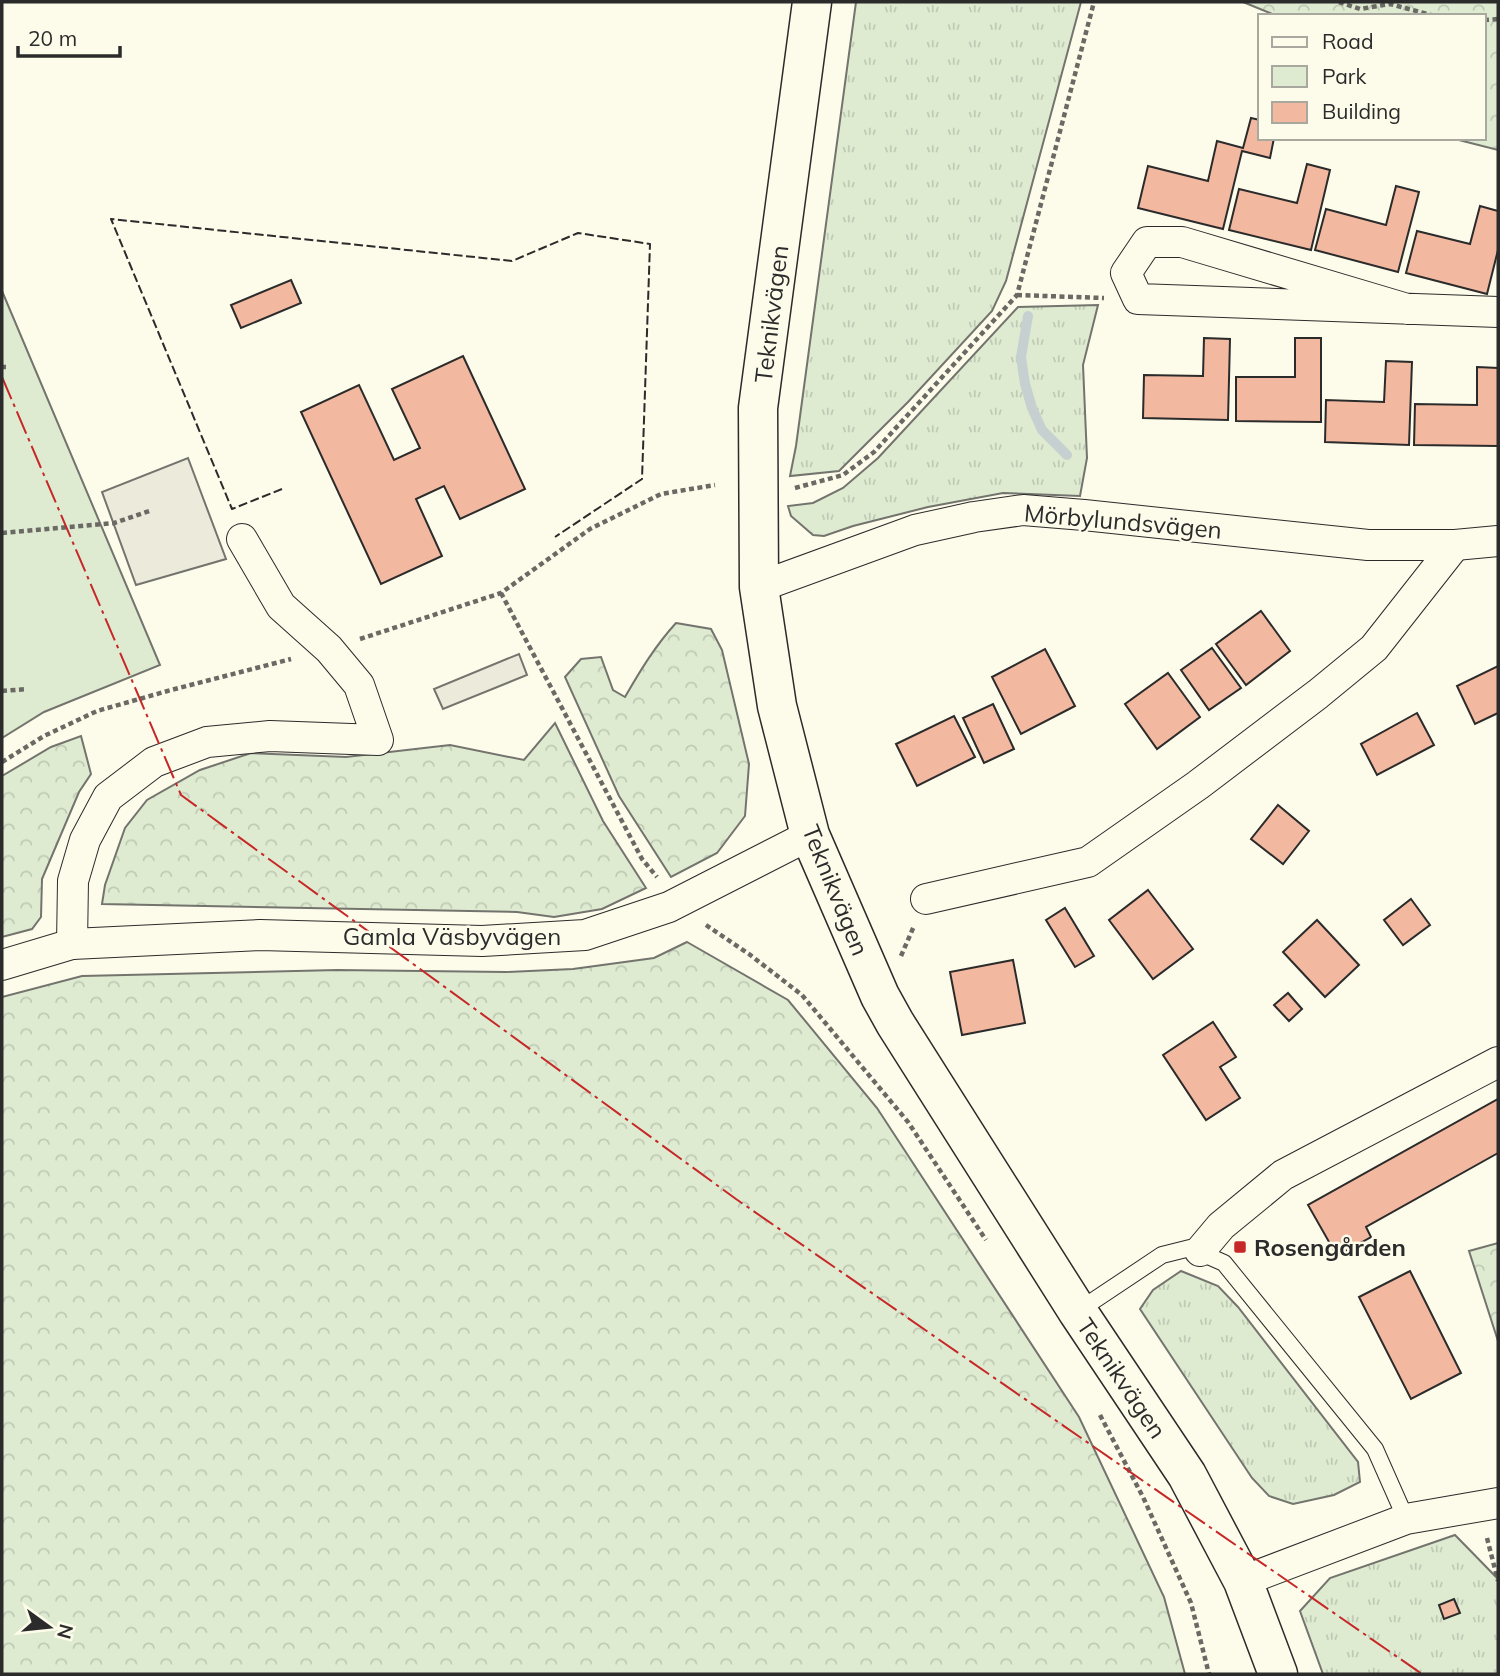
<svg xmlns="http://www.w3.org/2000/svg" width="1500" height="1676" viewBox="0 0 1500 1676" font-family="Mulish,sans-serif">
<style>
.grass{fill:url(#grass-tufts);stroke:#74746e;stroke-width:2}
.forest{fill:url(#forest-crowns);stroke:#74746e;stroke-width:2}
.green{fill:#deebd1;stroke:#74746e;stroke-width:2}
.parking{fill:#eceadb;stroke:#74746e;stroke-width:2}
.lines{fill:none;stroke-linecap:round;stroke-linejoin:round}
.stream{stroke:#c7d0d0;stroke-width:10}
.building{fill:#f2b8a0;stroke:#2b2b2b;stroke-width:2}
.service-casing{stroke:#2b2b2b;stroke-width:18}
.minor-casing{stroke:#2b2b2b;stroke-width:32}
.tertiary-casing{stroke:#2b2b2b;stroke-width:41}
.path{stroke:#6a6964;stroke-width:4.5;stroke-dasharray:5 3.5;stroke-linecap:butt}
.service{stroke:#fdfbea;stroke-width:16}
.minor{stroke:#fdfbea;stroke-width:30}
.tertiary{stroke:#fdfbea;stroke-width:38}
.fence{stroke:#2b2b2b;stroke-width:2;stroke-dasharray:9 3.5;stroke-linecap:butt}
.power{stroke:#c62828;stroke-width:2;stroke-dasharray:24 5 3.5 5;stroke-linecap:butt}
.poi-dot{fill:#c62828;stroke:#fdfbea;stroke-width:2.5}
.labels{text-anchor:middle;dominant-baseline:central;stroke-width:5;stroke-linejoin:round;paint-order:stroke}
.street-label{font-size:24px;fill:#2b2b2b;stroke:#fdfbea}
.poi-label{font-size:24px;font-weight:bold;fill:#2b2b2b;stroke:#fdfbea;text-anchor:start}
</style>
<defs>
<pattern id="grass-tufts" width="24" height="20" patternUnits="userSpaceOnUse" patternTransform="scale(1.75)"><rect width="24" height="20" fill="#deebd1"/><path d="M3 7l-1-3M5 7V3M7 7l1-3M15 17l-1-3M17 17v-4M19 17l1-3" fill="none" stroke="#bfcab4"/></pattern>
<pattern id="forest-crowns" width="20" height="18" patternUnits="userSpaceOnUse" patternTransform="scale(1.75)"><rect width="20" height="18" fill="#deebd1"/><path d="M2 6a3 3 0 1 1 6 0M12 15a3 3 0 1 1 6 0" fill="none" stroke="#bfcab4"/></pattern>
</defs>
<rect width="100%" height="100%" fill="#fdfbea"/>
<g class="grass">
<path d="M856,2H1081L1006,281L992,311L908,402L839,471L790,476L796,446Z"/>
<path d="M1098,305L1083,365L1087,458L1080,496L1003,493L928,507L853,526L824,536L813,535L791,516L788,506L813,503L843,488L878,458L1018,307Z"/>
<path d="M1181,1271L1218,1286L1238,1307L1358,1462L1360,1482L1334,1495L1293,1504L1269,1496L1252,1478L1140,1309L1153,1290Z"/>
<path d="M1455,1535L1498,1579V1674H1323L1300,1611L1330,1578Z"/>
</g>
<g class="forest">
<path d="M1243,2H1498V150L1451,138H1484V16H1277Z"/>
<path d="M676,623L711,629L722,650L749,764L745,816L717,853L671,877L619,796L565,677L581,659L601,657L613,690L625,697C640,671 655,646 676,623Z"/>
<path d="M555,723L603,821L646,888L602,909L554,917L517,912L102,904L105,885L125,828L147,800L200,770L251,753L346,757L450,745L524,760Z"/>
<path d="M81,736L91,774L79,792L42,879L41,917L32,929L2,937V776L51,747Z"/>
<path d="M687,942L788,1000L877,1108L1079,1417L1164,1597L1185,1674H2V997L82,976L337,970L506,972L573,969L654,958Z"/>
<path d="M1498,1243V1341L1469,1251Z"/>
</g>
<path class="green" d="M2,291L160,665L44,712L2,738Z"/>
<g class="parking">
<path d="M188,458L226,559L136,585L102,492Z"/>
<path d="M519,654L527,675L443,709L434,689Z"/>
</g>
<g class="lines">
<path class="stream" d="M1028,316L1021,357L1025,384L1032,408L1042,430L1067,455"/>
</g>
<g class="building">
<path d="M1251,118L1260,120V138H1274L1270,158L1242,151L1223,229L1138,208L1148,166L1208,181L1217,141L1243,148Z"/>
<path d="M1307,164L1330,170L1311,250L1229,230L1239,189L1297,203Z"/>
<path d="M1396,186L1419,192L1398,272L1315,250L1326,209L1386,225Z"/>
<path d="M1480,206L1498,211V250L1487,294L1406,273L1417,231L1470,244Z"/>
<path d="M291,280L301,303L241,328L231,305Z"/>
<path d="M1204,338L1230,339L1228,420L1143,418L1144,375L1203,376Z"/>
<path d="M1295,338H1321V422L1236,421V377H1295Z"/>
<path d="M463,356L525,489L460,519L444,486L416,499L442,556L381,584L301,412L359,385L394,460L420,448L392,389Z"/>
<path d="M1386,361L1412,362L1409,445L1325,442L1326,400L1384,402Z"/>
<path d="M1477,367L1498,368V446L1414,445L1415,404L1477,405Z"/>
<path d="M1261,611L1290,651L1246,685L1216,644Z"/>
<path d="M1212,648L1241,688L1209,710L1181,670Z"/>
<path d="M1045,649L1075,706L1021,734L992,677Z"/>
<path d="M1498,666V713L1475,724L1457,686Z"/>
<path d="M1168,673L1200,717L1157,749L1125,704Z"/>
<path d="M993,704L1014,749L984,763L963,718Z"/>
<path d="M1417,713L1434,745L1377,775L1361,744Z"/>
<path d="M954,716L975,757L917,786L896,744Z"/>
<path d="M1278,805L1309,831L1283,864L1251,839Z"/>
<path d="M1148,890L1193,949L1153,979L1109,920Z"/>
<path d="M1411,899L1430,925L1403,945L1384,920Z"/>
<path d="M1065,908L1094,956L1075,967L1046,920Z"/>
<path d="M1317,920L1359,965L1325,997L1283,952Z"/>
<path d="M1013,960L1025,1023L962,1035L950,972Z"/>
<path d="M1288,993L1302,1009L1289,1021L1274,1005Z"/>
<path d="M1213,1022L1236,1057L1220,1067L1240,1098L1206,1120L1163,1055Z"/>
<path d="M1498,1099V1153L1366,1227L1371,1237L1337,1256L1308,1205Z"/>
<path d="M1410,1271L1461,1373L1411,1399L1359,1297Z"/>
<path d="M1454,1599L1460,1613L1444,1619L1439,1605Z"/>
</g>
<g class="lines">
<defs>
<path id="service" d="M1078,1311L1162,1255L1190,1248L1224,1263L1375,1449L1406,1519"/>
<g id="minor">
<path d="M1407,309L1182,242H1147L1126,273L1138,299L1498,312"/>
<path d="M759,587L915,530L974,517L1023,510L1084,515L1368,545H1455L1498,541"/>
<path d="M926,899L1088,862L1198,785L1318,694L1374,648L1455,545"/>
<path d="M72,944L73,881L85,840L108,797L154,762L207,742L270,736L378,740L359,685L329,649L281,606L242,539"/>
<path d="M2,965L72,944L260,935L482,941L585,935L669,907L810,835"/>
<path d="M1200,1251L1221,1226L1283,1175L1498,1062"/>
<path d="M1243,1581L1406,1519L1498,1503"/>
</g>
<path id="tertiary" d="M812,2L758,408L759,587L777,706L810,835L880,996L895,1023L1078,1312L1187,1475L1243,1581L1278,1674"/>
</defs>
<use href="#service" class="service-casing"/>
<use href="#minor" class="minor-casing"/>
<use href="#tertiary" class="tertiary-casing"/>
<g class="path">
<path d="M1339,2L1360,9L1390,4L1435,16"/>
<path d="M1484,20L1498,19"/>
<path d="M1017,295L1104,298"/>
<path d="M2,367H6"/>
<path d="M795,488L843,475L874,452L1017,295L1094,2"/>
<path d="M2,533L114,523L152,510"/>
<path d="M501,593L642,859L657,877"/>
<path d="M360,639L501,593L590,529L661,494L715,485"/>
<path d="M2,691L27,689"/>
<path d="M2,762L44,736L97,711L171,690L291,659"/>
<path d="M706,925L749,954L802,995L908,1122L986,1240"/>
<path d="M901,956L914,926"/>
<path d="M1100,1415L1143,1497L1191,1603L1209,1674"/>
<path d="M1487,1538L1498,1581"/>
</g>
<use href="#service" class="service"/>
<use href="#minor" class="minor"/>
<use href="#tertiary" class="tertiary"/>
<path class="fence" d="M282,489L232,509L111,219L512,261L578,233L650,244L642,479L555,537"/>
<path class="power" d="M2,377L181,795L736,1199L1422,1674"/>
</g>
<rect class="poi-dot" x="1233" y="1240" width="14" height="14" rx="3.5"/>
<g class="labels">
<g class="street-label">
<text transform="translate(771 314) rotate(-83)">Teknikvägen</text>
<text transform="translate(1123 521) rotate(5)">Mörbylundsvägen</text>
<text transform="translate(836 890) rotate(68)">Teknikvägen</text>
<text x="452" y="936">Gamla Väsbyvägen</text>
<text transform="translate(1122 1378) rotate(56)">Teknikvägen</text>
</g>
<g class="poi-label">
<text x="1254" y="1247">Rosengården</text>
</g>
</g>
<rect width="1500" height="1676" fill="none" stroke="#2b2b2b" stroke-width="7"/>
<rect x="1258" y="14" width="228" height="126" fill="#fdfbea" stroke="#a9a89e" stroke-width="2"/>
<rect x="1272" y="37" width="35" height="10" fill="#fdfbea" stroke="#a9a89e" stroke-width="2"/>
<text x="1322" y="49" font-size="21" fill="#2b2b2b">Road</text>
<rect x="1272" y="66" width="35" height="21" fill="#deebd1" stroke="#a9a89e" stroke-width="2"/>
<text x="1322" y="84" font-size="21" fill="#2b2b2b">Park</text>
<rect x="1272" y="102" width="35" height="21" fill="#f2b8a0" stroke="#a9a89e" stroke-width="2"/>
<text x="1322" y="119" font-size="21" fill="#2b2b2b">Building</text>
<g transform="translate(49 1627) rotate(105)" stroke="#fdfbea" stroke-width="5" paint-order="stroke">
<path d="M0-5L12 26L0 18L-12 26Z" fill="#2b2b2b"/>
<text y="-10" font-size="19" font-weight="bold" text-anchor="middle" fill="#2b2b2b">N</text>
</g>
<path d="M18 46v10h102v-10" fill="none" stroke="#2b2b2b" stroke-width="3.5"/>
<text x="28" y="46" font-size="21" fill="#2b2b2b" stroke="#fdfbea" stroke-width="5" paint-order="stroke">20 m</text>
</svg>
